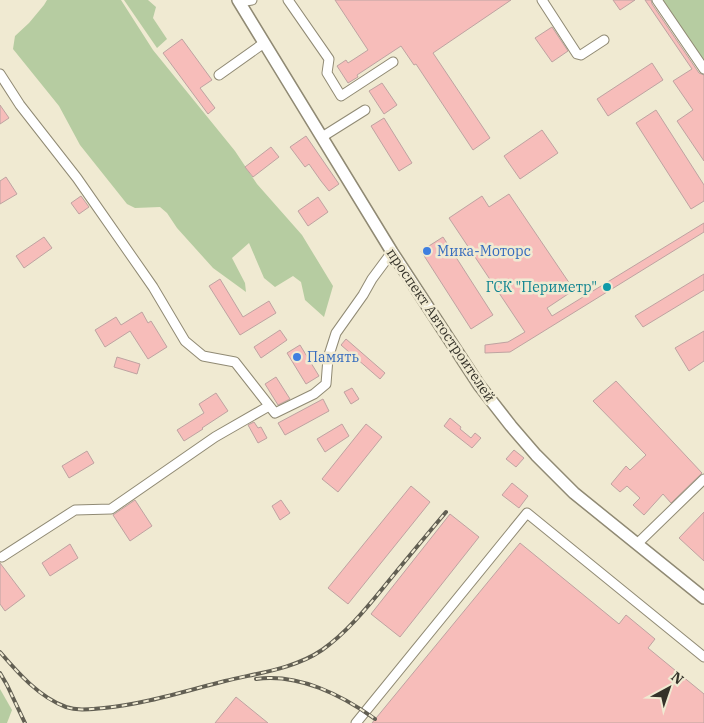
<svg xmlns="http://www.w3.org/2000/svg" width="704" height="723" viewBox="0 0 704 723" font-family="'IBM Plex Serif',serif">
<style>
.green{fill:#b6cca1}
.building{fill:#f7bdba;stroke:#bea3a1}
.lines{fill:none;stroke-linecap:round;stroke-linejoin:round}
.minor-casing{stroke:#908a74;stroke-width:11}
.major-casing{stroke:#908a74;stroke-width:14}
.minor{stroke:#fff;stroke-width:9}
.major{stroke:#fff;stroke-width:11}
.rail-casing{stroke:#625f53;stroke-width:4}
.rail{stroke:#f0ead2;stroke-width:2;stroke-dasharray:5.5;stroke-linecap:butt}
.shop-dot{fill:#3f7fe0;stroke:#f0ead2;stroke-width:2}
.culture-dot{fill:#0f9aa8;stroke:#f0ead2;stroke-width:2}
.labels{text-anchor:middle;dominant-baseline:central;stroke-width:5;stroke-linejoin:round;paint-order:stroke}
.shop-label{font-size:14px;fill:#366cbe;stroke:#f0ead2;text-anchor:start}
.culture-label{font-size:14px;fill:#0d838f;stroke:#f0ead2;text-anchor:end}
.street-label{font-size:14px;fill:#343229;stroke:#f0ead2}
</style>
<rect width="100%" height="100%" fill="#f0ead2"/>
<g class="green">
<path d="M47,0H121L153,50L235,151L257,184L302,235L333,286L324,317L305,300L301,282L293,276L275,287L264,278L249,243L232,258L245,283L246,292L213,268L177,228L167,213L160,207L135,208L127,204L80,145L59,106L13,49L15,36L29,23L44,5Z"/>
<path d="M124,0H148L156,7L153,18L167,39L157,48Z"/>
<path d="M663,0H704V61L699,54Z"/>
<path d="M0,689L12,710L7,723H0Z"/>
</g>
<g class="building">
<path d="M335,0H511L433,53L490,138L473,150L416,64L414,65L401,46L357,75L358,77L348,83L337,66L346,60L348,63L368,50Z"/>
<path d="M613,0H635L620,10Z"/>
<path d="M645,0H651L652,4L699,73L704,75V161L677,121L693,110L673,81L692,69Z"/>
<path d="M552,27L568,51L552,62L535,38Z"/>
<path d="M182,39L212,80L200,88L215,108L208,114L163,53Z"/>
<path d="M652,63L663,80L608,116L597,99Z"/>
<path d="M382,83L397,105L384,114L369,91Z"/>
<path d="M0,105L9,118L0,124Z"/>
<path d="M656,110L704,185V201L691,209L636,123Z"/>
<path d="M384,118L412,163L399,171L371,126Z"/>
<path d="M542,130L558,153L520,179L504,156Z"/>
<path d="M306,136L339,184L329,191L321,181L309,164L305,167L290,147Z"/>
<path d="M271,147L279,157L253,177L245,167Z"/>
<path d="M6,177L17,194L0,204V181Z"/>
<path d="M509,194L574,290L547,308L552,316L704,223V232L510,352L485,353V345L508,342L525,332L449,218L482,196L489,207Z"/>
<path d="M81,196L89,207L79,214L71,203Z"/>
<path d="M318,197L328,212L308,226L298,211Z"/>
<path d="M44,237L52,248L24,268L16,256Z"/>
<path d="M443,237L493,315L471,329L421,251Z"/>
<path d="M704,274V290L643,327L635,316Z"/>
<path d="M220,279L243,317L269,301L276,313L240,335L209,286Z"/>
<path d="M142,312L148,323L151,321L167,347L148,359L130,331L105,347L95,330L116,317L121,325Z"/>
<path d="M280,330L287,340L261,358L254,347Z"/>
<path d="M704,331V361L689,371L675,348Z"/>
<path d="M346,339L385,373L380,379L341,345Z"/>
<path d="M300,345L319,376L306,384L287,353Z"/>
<path d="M117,357L140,364L137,374L114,367Z"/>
<path d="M276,377L290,399L278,405L265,384Z"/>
<path d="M616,381L702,473L671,503L663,494L644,515L633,505L640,498L627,486L620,492L611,484L626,466L630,470L646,455L593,401Z"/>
<path d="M352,388L359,399L351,404L344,392Z"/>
<path d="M216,393L228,411L202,428L203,429L184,441L177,430L204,413L199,404Z"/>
<path d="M323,399L329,411L285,435L278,423Z"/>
<path d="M450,418L461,427L460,429L471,438L475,433L481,438L472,448L444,426Z"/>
<path d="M254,422L258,428L261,427L267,438L258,443L248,425Z"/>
<path d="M342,424L349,436L325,452L317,439Z"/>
<path d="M366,424L382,437L338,492L322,479Z"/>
<path d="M514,450L524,458L516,467L506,459Z"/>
<path d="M87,451L94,463L69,478L62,466Z"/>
<path d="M512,483L528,496L519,508L502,495Z"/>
<path d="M411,486L430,502L348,604L328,588Z"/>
<path d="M135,500L152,526L130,541L113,515Z"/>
<path d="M281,500L290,513L280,520L272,506Z"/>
<path d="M704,512V561L679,538Z"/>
<path d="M450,514L479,537L400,637L371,614Z"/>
<path d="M520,543L619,624L626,615L655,639L648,648L704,694V723H372Z"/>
<path d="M70,544L78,558L50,576L42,563Z"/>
<path d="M0,563L25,596L5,611L0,604Z"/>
<path d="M236,697L268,723H215Z"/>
</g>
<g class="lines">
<defs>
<g id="minor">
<path d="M288,0L329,59L327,73L341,96L393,62"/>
<path d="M542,0L577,54L581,55L604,40"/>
<path d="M657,0L704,69"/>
<path d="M239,2L252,0"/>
<path d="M0,74L20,105L77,178L153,287L185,341L203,356L235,362L275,413L314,394L326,384L328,358L336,333L363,295L372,279L392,252"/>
<path d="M219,75L264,43"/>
<path d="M322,137L365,110"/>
<path d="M637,544L704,479"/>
<path d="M2,557L75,510L111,509L215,437L269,406"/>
<path d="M356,723L527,513L704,657"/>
</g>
<path id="major" d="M238,0L392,252L479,385L511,426L536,455L574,493L704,598"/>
</defs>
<use href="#minor" class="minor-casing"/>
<use href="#major" class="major-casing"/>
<use href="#minor" class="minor"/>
<use href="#major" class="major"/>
<defs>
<g id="rail">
<path d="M0,652C18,673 39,697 66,707C78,711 91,709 104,708C145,704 185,691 225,681C258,673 294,669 322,650C346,633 365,610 383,588C404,562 425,537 446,512"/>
<path d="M0,673L7,685L25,723"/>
<path d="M256,679C298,673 342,695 375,719"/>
</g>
</defs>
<use href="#rail" class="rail-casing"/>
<use href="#rail" class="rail"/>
</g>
<g class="shop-dot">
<circle cx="427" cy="251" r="5"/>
<circle cx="297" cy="357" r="5"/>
</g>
<circle class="culture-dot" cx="607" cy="287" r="5"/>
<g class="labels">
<g class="shop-label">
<text x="437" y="251">Мика-Моторс</text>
<text x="307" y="357">Память</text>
</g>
<g class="culture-label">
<text x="597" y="287">ГСК "Периметр"</text>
</g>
<g class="street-label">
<text transform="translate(441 325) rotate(56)">проспект Автостроителей</text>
</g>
</g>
<g transform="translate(669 688) rotate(40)" stroke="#f0ead2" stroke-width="4" paint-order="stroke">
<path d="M0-4L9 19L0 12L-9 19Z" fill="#343229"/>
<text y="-8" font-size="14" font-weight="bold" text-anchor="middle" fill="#343229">N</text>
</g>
</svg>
